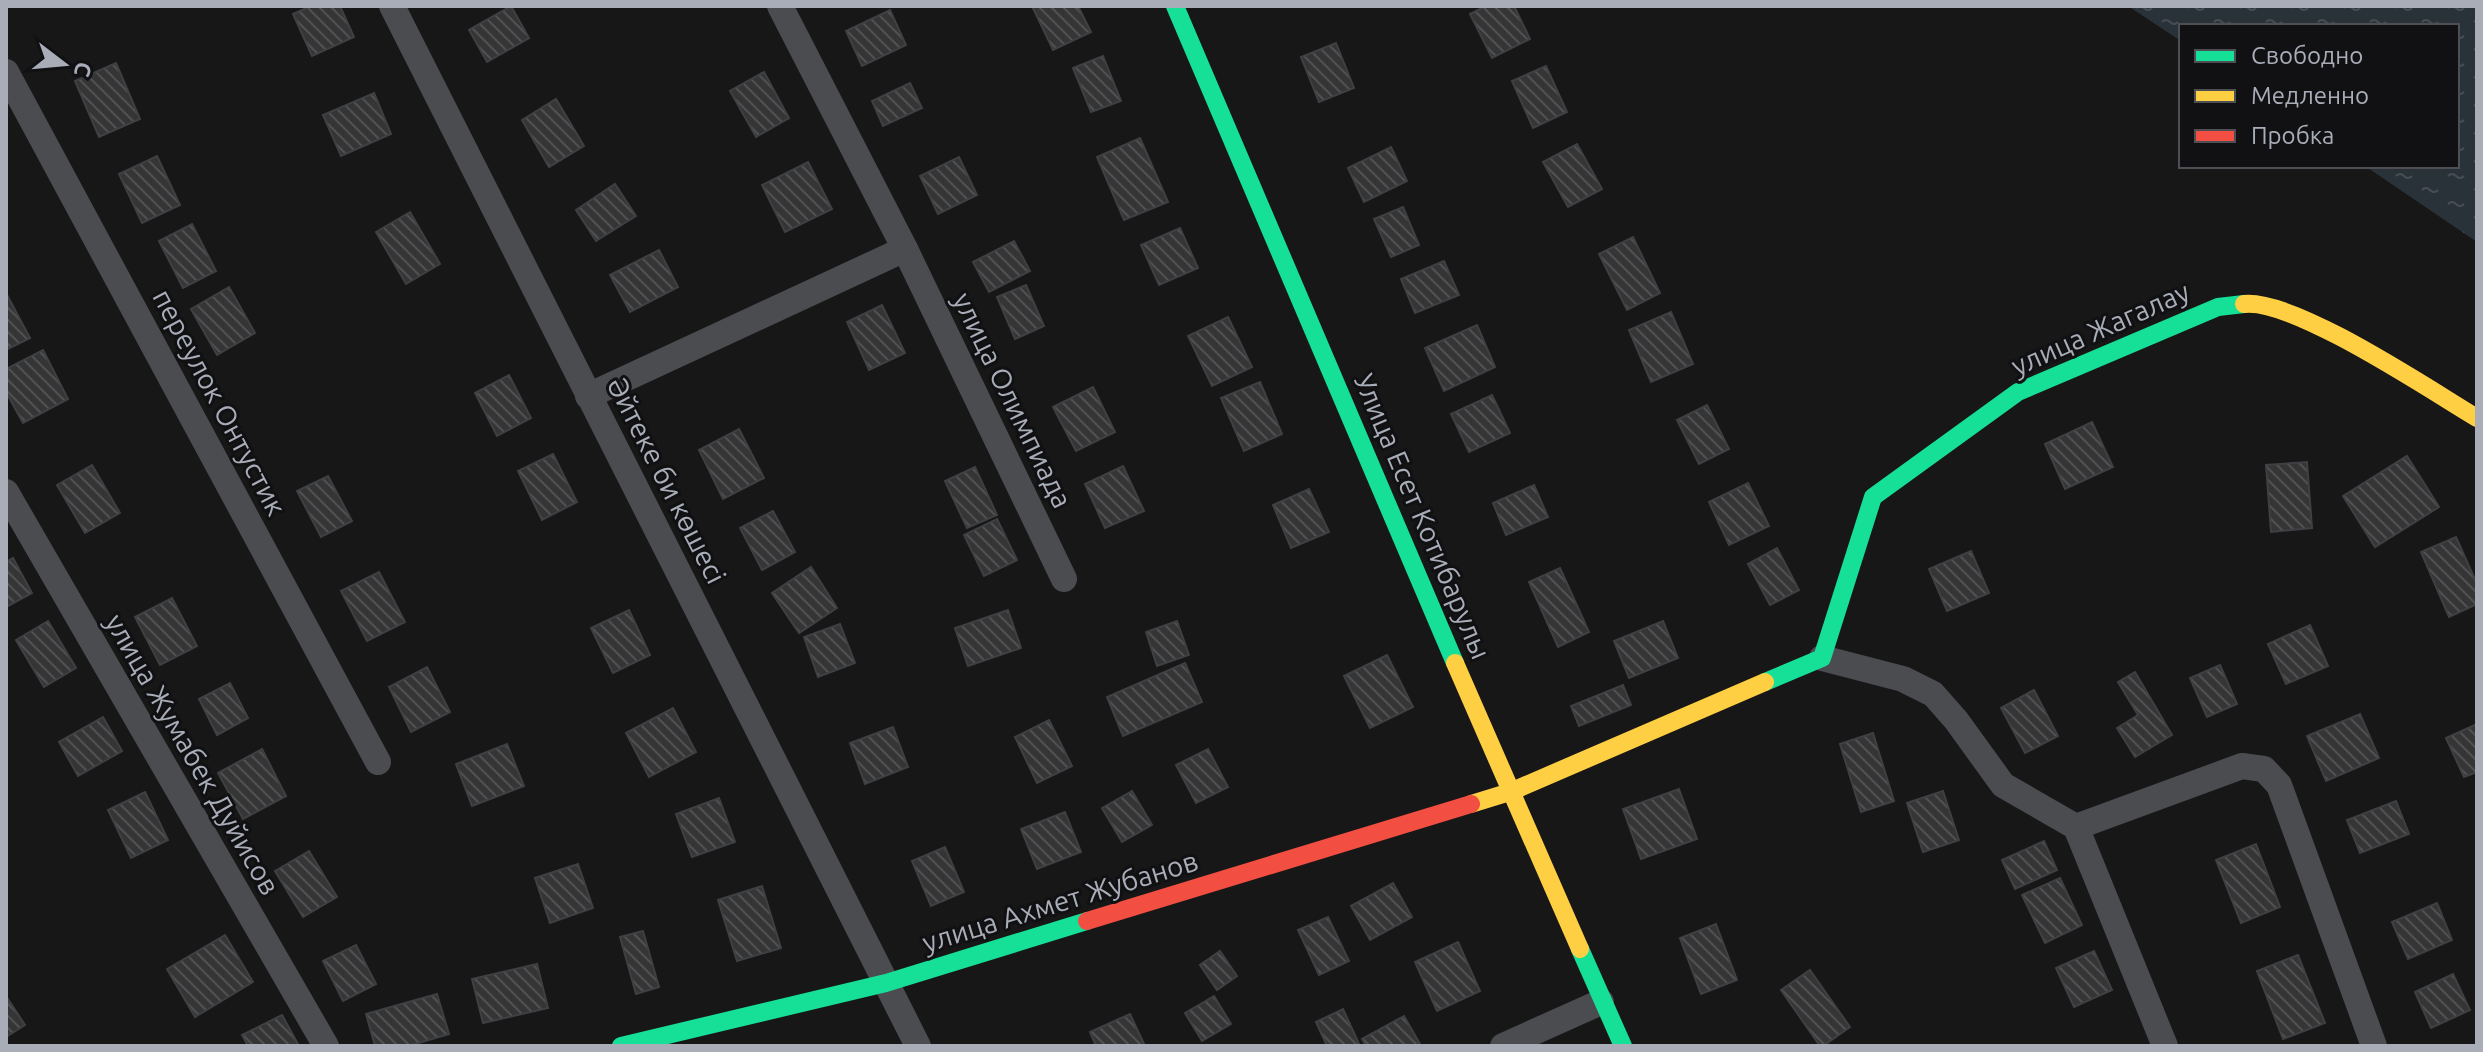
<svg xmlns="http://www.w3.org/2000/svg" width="2483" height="1052" viewBox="0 0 2483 1052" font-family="Ubuntu,sans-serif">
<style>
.water{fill:url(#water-ripples)}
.building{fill:url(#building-back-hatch);stroke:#3f4043;stroke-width:2}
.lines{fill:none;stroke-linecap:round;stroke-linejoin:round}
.street{stroke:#4b4c50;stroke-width:26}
.fast{stroke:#16e098;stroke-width:18}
.slow{stroke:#ffcf43;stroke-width:18}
.jam{stroke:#f24e42;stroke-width:18}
.labels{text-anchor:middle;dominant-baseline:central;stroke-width:6;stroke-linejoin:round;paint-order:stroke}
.street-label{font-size:28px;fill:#a8adb8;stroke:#111113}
</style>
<defs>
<pattern id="water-ripples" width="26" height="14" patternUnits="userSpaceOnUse" patternTransform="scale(2)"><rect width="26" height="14" fill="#2a3239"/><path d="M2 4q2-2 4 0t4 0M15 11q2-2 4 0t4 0" fill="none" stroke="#464d54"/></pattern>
<pattern id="building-back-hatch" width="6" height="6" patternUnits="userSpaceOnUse" patternTransform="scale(2)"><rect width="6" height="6" fill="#353536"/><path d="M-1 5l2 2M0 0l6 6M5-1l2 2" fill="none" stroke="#4f5051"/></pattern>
</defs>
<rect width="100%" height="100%" fill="#171717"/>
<path class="water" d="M2128,6H2477V242L2365,166H2457V26H2181V41Z"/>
<g class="building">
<path d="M311,6H340L354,37L312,56L293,14Z"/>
<path d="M511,6L529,38L487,62L469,30Z"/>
<path d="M1032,6H1078L1091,32L1053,50Z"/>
<path d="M1486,6H1514L1530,39L1492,58L1470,14Z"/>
<path d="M890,10L906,45L862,66L846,31Z"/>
<path d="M1336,43L1354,88L1319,102L1301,57Z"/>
<path d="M1103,56L1121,101L1091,112L1073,68Z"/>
<path d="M116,63L140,119L99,137L75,81Z"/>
<path d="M1546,66L1567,112L1533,128L1512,81Z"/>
<path d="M764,72L789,118L756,137L730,91Z"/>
<path d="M910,83L922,108L883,126L872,101Z"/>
<path d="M374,93L391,134L341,156L323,115Z"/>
<path d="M556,99L584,146L549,167L522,120Z"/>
<path d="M1140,138L1168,202L1124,220L1097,157Z"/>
<path d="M1577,144L1602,189L1568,207L1543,162Z"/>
<path d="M1391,147L1407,181L1364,202L1348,168Z"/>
<path d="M157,156L180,205L142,223L119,174Z"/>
<path d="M959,157L977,195L938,214L920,176Z"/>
<path d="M808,162L832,209L785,232L762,185Z"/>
<path d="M615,184L636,216L596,241L576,210Z"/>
<path d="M1403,207L1419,245L1391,257L1374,219Z"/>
<path d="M410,212L440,264L406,284L376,232Z"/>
<path d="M192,224L216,271L183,288L159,241Z"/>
<path d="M1180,228L1198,268L1159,285L1141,245Z"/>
<path d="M1633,237L1660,293L1627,310L1599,254Z"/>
<path d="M1014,241L1030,271L989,292L973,262Z"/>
<path d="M659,250L678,287L630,312L610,275Z"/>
<path d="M1444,261L1459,295L1415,313L1401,279Z"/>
<path d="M1026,285L1044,326L1015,339L997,297Z"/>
<path d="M229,287L255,333L217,355L191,309Z"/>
<path d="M6,293L30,338L6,350Z"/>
<path d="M882,305L905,353L869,370L847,322Z"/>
<path d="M1671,312L1693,364L1651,382L1629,330Z"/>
<path d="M1228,317L1252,367L1212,386L1188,336Z"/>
<path d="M1477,325L1495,367L1444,391L1425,348Z"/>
<path d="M43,350L68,399L23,423L6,392V369Z"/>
<path d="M509,375L531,418L497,436L475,393Z"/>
<path d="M1260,382L1282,434L1244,451L1221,398Z"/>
<path d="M1093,387L1115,432L1076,451L1053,407Z"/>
<path d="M1492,395L1510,433L1469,452L1451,414Z"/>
<path d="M1707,405L1729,449L1699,464L1677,420Z"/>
<path d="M2092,422L2113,467L2065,489L2045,444Z"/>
<path d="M739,429L764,478L723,499L699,450Z"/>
<path d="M553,454L577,502L542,520L518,471Z"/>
<path d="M2407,456L2439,507L2375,547L2343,496Z"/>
<path d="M2307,462L2312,528L2271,532L2266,465Z"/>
<path d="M92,465L120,513L85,533L57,485Z"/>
<path d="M1123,466L1144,511L1105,528L1085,484Z"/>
<path d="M975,467L997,515L967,528L945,481Z"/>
<path d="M328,476L352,521L321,537L297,491Z"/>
<path d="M1748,483L1769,526L1729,545L1709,502Z"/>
<path d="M1534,485L1548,517L1506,535L1493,503Z"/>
<path d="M1309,489L1329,532L1291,548L1273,505Z"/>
<path d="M773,511L795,552L762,570L740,528Z"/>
<path d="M997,519L1017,560L984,576L964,535Z"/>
<path d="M2456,537L2477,584V604L2449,617L2421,552Z"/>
<path d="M1777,548L1799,590L1770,605L1748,564Z"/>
<path d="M1971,551L1989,593L1947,611L1929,569Z"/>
<path d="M13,558L32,593L6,607V562Z"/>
<path d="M811,567L837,608L799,633L772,593Z"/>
<path d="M1560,568L1589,632L1558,647L1529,582Z"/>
<path d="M379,572L405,622L367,641L341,591Z"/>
<path d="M172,598L197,646L160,665L135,617Z"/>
<path d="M629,610L650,655L613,673L591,628Z"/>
<path d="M1008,610L1021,648L968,666L955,628Z"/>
<path d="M48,621L76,668L44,687L16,640Z"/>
<path d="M1177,621L1189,655L1157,666L1146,632Z"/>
<path d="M1663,621L1678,658L1629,678L1614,641Z"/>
<path d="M840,624L855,663L818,677L804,637Z"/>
<path d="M2310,625L2328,666L2286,684L2268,644Z"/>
<path d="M1387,655L1413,707L1370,728L1344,676Z"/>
<path d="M1185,663L1202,702L1123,736L1107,697Z"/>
<path d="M2220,665L2237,704L2207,717L2190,678Z"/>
<path d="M427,667L450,712L411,732L389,687Z"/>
<path d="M2135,672L2172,735L2135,757L2117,728L2138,715L2118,682Z"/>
<path d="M230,683L248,718L217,735L199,699Z"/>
<path d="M1623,685L1631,705L1579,726L1571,706Z"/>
<path d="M2034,690L2058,736L2025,753L2001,708Z"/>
<path d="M673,708L696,752L649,777L626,733Z"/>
<path d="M2360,714L2379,758L2326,781L2307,736Z"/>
<path d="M103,717L122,751L78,776L59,742Z"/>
<path d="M1049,720L1072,766L1037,783L1015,737Z"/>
<path d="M2477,724V772L2464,777L2446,738Z"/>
<path d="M893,727L908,767L865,784L850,743Z"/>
<path d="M1873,733L1894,801L1861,812L1840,744Z"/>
<path d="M507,744L524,786L472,806L456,764Z"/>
<path d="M262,749L286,796L243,819L218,773Z"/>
<path d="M1208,749L1228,787L1196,803L1176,765Z"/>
<path d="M1679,789L1697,839L1641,859L1623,809Z"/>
<path d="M1132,791L1152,825L1122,842L1102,808Z"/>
<path d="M1943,791L1959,840L1923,852L1907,803Z"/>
<path d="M145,792L168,840L131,858L108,810Z"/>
<path d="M719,798L735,842L692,857L676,814Z"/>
<path d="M2396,801L2409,834L2360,853L2347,820Z"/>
<path d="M1065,812L1081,852L1037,869L1021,829Z"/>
<path d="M2044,841L2057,870L2015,889L2002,860Z"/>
<path d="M2256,844L2280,907L2241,923L2216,860Z"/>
<path d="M945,847L964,892L931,906L912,861Z"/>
<path d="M309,851L337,897L303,917L275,871Z"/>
<path d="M578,864L593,908L550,923L535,878Z"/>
<path d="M2060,878L2082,925L2045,943L2022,895Z"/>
<path d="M1393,883L1412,917L1370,940L1351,906Z"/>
<path d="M762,886L781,948L737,961L718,900Z"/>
<path d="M2437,903L2452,940L2408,959L2392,922Z"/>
<path d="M1328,917L1349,961L1319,975L1298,930Z"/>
<path d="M1716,924L1737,980L1701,994L1680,938Z"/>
<path d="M643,931L659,987L636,994L620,937Z"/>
<path d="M225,935L253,982L195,1017L167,969Z"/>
<path d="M1458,942L1480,991L1437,1011L1415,962Z"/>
<path d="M356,945L376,984L343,1001L323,961Z"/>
<path d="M1220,951L1237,976L1217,990L1200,965Z"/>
<path d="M2094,951L2112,990L2074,1007L2056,968Z"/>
<path d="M2298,955L2325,1023L2283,1039L2257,971Z"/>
<path d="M537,964L548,1008L483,1023L472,979Z"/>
<path d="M1810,970L1850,1027L1823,1046H1820L1781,990Z"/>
<path d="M2453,974L2470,1010L2431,1028L2415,992Z"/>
<path d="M437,994L449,1034L408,1046H375L366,1014Z"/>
<path d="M6,996L25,1025L6,1037Z"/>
<path d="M1214,996L1231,1024L1202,1041L1185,1013Z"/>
<path d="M1343,1009L1360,1046H1327L1316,1022Z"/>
<path d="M1130,1014L1145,1046H1096L1090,1032Z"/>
<path d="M282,1015L299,1046H248L242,1035Z"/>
<path d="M1404,1016L1420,1044L1416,1046H1366L1362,1039Z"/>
</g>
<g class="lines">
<g class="street">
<path d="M392,6L918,1046"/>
<path d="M6,72L378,762"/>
<path d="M905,249L1064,579"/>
<path d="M588,396L905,249L780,6"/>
<path d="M6,492L326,1046"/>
<path d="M1822,658L1903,679L1933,694L1956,720L2003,785L2076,827L2165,1046"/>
<path d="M2076,827L2242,766L2264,769L2279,785L2374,1046"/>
<path d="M1503,1046L1601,1002"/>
</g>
<g class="fast">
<path d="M1175,6L1455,663"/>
<path d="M1765,682L1822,658L1873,497L2018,392L2218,307L2244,304"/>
<path d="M1580,949L1623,1046"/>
<path d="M621,1046L886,983L1087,921"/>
</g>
<g class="slow">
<path d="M2244,304C2293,298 2430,390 2477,418"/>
<path d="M1455,663L1580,949"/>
<path d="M1471,804L1510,792L1765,682"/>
</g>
<path class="jam" d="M1087,921L1471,804"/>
</g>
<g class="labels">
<g class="street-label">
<text transform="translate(2100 328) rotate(-24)">улица Жагалау</text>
<text transform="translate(1013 400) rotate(64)">улица Олимпиада</text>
<text transform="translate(220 402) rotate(62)">переулок Онтустик</text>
<text transform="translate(667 480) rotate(63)">Әйтеке би көшесі</text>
<text transform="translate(1423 516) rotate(67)">Улица Есет Котибарулы</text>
<text transform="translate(193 754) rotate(60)">улица Жумабек Дуйисов</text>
<text transform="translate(1060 901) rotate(-17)">улица Ахмет Жубанов</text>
</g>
</g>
<rect width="2483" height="1052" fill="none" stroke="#a8adb8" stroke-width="16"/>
<rect x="2179" y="24" width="280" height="144" fill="#111113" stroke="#4d4f55" stroke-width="2"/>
<rect x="2195" y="50" width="40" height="12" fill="#16e098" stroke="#4d4f55" stroke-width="2"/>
<text x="2251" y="64" font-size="24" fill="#a8adb8">Свободно</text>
<rect x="2195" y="90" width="40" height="12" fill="#ffcf43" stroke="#4d4f55" stroke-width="2"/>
<text x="2251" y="104" font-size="24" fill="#a8adb8">Медленно</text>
<rect x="2195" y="130" width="40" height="12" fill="#f24e42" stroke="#4d4f55" stroke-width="2"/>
<text x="2251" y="144" font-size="24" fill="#a8adb8">Пробка</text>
<g transform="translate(64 64) rotate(106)" stroke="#111113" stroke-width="6" paint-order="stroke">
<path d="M0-6L14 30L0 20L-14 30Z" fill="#a8adb8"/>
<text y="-12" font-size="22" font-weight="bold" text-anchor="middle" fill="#a8adb8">С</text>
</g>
</svg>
